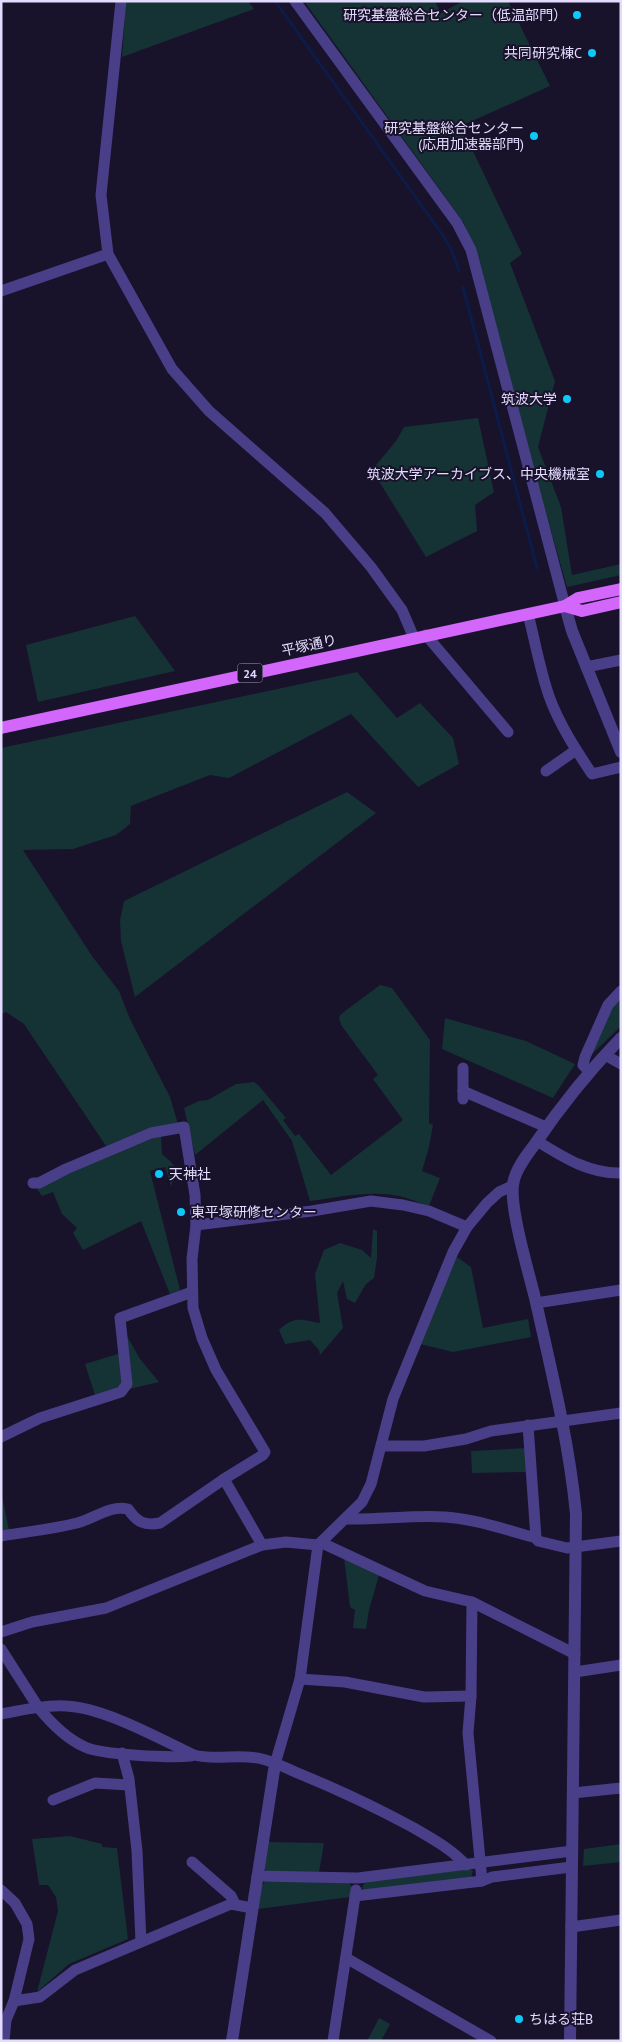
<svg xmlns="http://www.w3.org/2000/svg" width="622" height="2042" viewBox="0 0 622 2042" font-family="'PT Sans','Noto Sans JP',sans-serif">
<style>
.green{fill:#153235}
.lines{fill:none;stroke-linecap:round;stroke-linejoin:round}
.stream{stroke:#0c1c49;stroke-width:3}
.minor{stroke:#493e88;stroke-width:11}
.tertiary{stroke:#493e88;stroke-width:12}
.primary{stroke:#d366fb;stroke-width:12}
.poi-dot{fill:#0dc9f9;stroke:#19122b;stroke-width:2}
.labels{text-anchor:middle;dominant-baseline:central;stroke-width:4;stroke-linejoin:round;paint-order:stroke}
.shield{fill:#19122b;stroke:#a79fbf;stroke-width:1}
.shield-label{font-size:12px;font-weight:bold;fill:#e4dcfe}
.poi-label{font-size:14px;fill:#e4dcfe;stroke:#19122b;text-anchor:end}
.street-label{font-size:14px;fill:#e4dcfe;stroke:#19122b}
</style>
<rect width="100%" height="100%" fill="#19122b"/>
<g class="green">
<path d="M126,1H248L254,9L122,57Z"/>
<path d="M304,1H435L441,13L463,1H508L550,86L461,126L522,254L510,263L555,381L538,447L561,507L572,575L621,564V575L567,587L464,223Z"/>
<path d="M478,418L494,492L475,505L477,531L426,557L372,470L396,441L404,427Z"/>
<path d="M135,616L175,671L38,702L26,645Z"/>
<path d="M357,672L397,718L420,703L453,738L459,764L418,787L351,714L229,778L210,775L131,806L130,824L116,835L73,849L23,850L92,956L119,991L130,1019L170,1097L178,1124L145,1130L106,1146L24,1024L6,1012L1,1014V748Z"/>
<path d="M347,792L376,813L135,997L121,941L120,920L124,901Z"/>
<path d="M380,985L392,988L430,1040L429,1123L433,1125L429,1147L422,1171L440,1178L429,1206C419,1203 409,1198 399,1196C370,1190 340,1197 310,1201L292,1141L263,1100L195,1155L184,1108L199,1101L208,1100L236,1084L254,1082L259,1086L286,1118L283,1120L295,1136L299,1134L331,1175L403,1120L373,1079L378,1075L341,1025L339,1018L341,1014Z"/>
<path d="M621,994V1026L587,1059L610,1008Z"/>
<path d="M445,1018L526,1041L575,1064L553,1098L442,1049Z"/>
<path d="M161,1135L162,1154C177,1167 179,1168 171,1186L165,1167L150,1171L180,1290L170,1294L141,1221L83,1250L73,1233L77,1228L62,1214L53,1192L42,1196L37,1189C74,1164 119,1151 161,1135Z"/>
<path d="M373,1229L377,1231V1258L374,1278L366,1284L355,1303L347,1299L343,1281L337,1293L343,1328L320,1355L319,1350L310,1340L285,1344L279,1330C294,1315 302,1320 320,1323L315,1274L324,1250L340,1243L362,1250L371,1258Z"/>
<path d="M457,1257L471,1267L483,1328L528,1319L531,1337L453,1352L420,1344Z"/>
<path d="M126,1338H128L140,1359L159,1382L130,1389L131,1380Z"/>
<path d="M121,1353L124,1383L119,1387L95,1395L85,1364Z"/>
<path d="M527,1448L528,1472L472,1473L471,1451Z"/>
<path d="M1,1491L9,1530L1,1532Z"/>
<path d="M344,1557L379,1575L369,1610L366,1629L353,1628L355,1610L350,1607Z"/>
<path d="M70,1836L102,1844V1847L117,1848L128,1939L69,1964L37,1992L58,1911L56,1897L48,1885H39L32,1839Z"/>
<path d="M267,1842L324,1843L319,1872L268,1873L264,1868Z"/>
<path d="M621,1844V1862L583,1866L584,1849Z"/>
<path d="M470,1869L473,1871L471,1878L363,1890L362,1887L365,1882Z"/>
<path d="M265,1882H348L352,1887L350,1897L258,1909L261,1886Z"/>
<path d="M379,2018L390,2024L381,2041H367Z"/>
</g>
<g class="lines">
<g class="stream">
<path d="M275,1L444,237L452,251L459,271"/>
<path d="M463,287L537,568"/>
</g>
<g class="minor">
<path d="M121,1L101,195L108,254L172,369L209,411L325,513L371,567L402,610L414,638"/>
<path d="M295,1L457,223L471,250L565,606"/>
<path d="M1,291L108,254"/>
<path d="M528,614C535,641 540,670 549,696C559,724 576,750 592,774L621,767"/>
<path d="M426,635L508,732"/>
<path d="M586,667L621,660"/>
<path d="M546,771L576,750"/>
<path d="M605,1055L621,1064"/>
<path d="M589,1071L583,1065L585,1057L608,1005L621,991"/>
<path d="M463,1091L546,1127"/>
<path d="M463,1099V1068"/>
<path d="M537,1141C563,1157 589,1174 621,1173"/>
<path d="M196,1225L312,1211L371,1201L403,1205L429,1211L467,1227"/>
<path d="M536,1303L621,1290"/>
<path d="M528,1425L536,1538"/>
<path d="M1,1437L40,1418L121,1392L127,1384L120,1318L192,1292"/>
<path d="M382,1446H424L466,1439L491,1431L621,1413"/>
<path d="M224,1479L262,1545"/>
<path d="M345,1519C378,1520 412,1515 445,1517C476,1519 506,1530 536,1538L538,1541L567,1548L621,1541"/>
<path d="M1,1536C26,1532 53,1529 77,1523C95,1518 110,1505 128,1509C137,1522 144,1526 160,1523L224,1479L263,1455L265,1452L216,1370L202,1338L193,1308L192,1259L196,1225L195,1195L184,1127L151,1133L66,1169L39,1183H33"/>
<path d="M322,1543L425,1591L472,1602L575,1654"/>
<path d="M472,1602L471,1696L468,1733L482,1881"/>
<path d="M1,1632L32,1622L106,1608L262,1545L286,1542L318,1545"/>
<path d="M1,1649L38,1707C50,1722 67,1739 85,1747C102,1755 171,1758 191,1756"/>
<path d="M575,1672L621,1665"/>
<path d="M300,1679L345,1682L424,1697L471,1696"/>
<path d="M1,1714C22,1710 44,1705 66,1706C105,1708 158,1738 194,1755C216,1761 239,1753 262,1759C275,1762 288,1769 300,1774C339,1790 377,1808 414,1828C433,1839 451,1849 466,1865"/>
<path d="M122,1753L129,1779L137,1851L141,1942"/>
<path d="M275,1764L300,1679L318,1545L362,1502L371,1484L393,1399L453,1252L467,1227L487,1203L499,1192L512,1186"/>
<path d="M573,1793L621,1788"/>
<path d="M53,1800L95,1783L129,1785"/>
<path d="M192,1862L231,1896L235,1904"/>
<path d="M257,1876L358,1878L572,1851"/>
<path d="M1,1890L15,1903L27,1924L29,1939L14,2001L6,2020L4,2041"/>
<path d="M355,1896L482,1881L492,1877L571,1867"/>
<path d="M571,1927L621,1920"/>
<path d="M346,1958L491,2041"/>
<path d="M14,2001L40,1997L75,1970L231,1904L252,1908"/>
<path d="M333,2041L356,1890"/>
</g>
<g class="tertiary">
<path d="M565,606L572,631L621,752"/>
<path d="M232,2041L275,1764"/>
<path d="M570,2041L576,1514C569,1441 551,1369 535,1298C529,1273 507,1201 514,1180C517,1167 527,1155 535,1144C561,1106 589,1071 621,1038"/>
</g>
<g class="primary">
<path d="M565,606L582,611L621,602"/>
<path d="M1,728L565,606L578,598L621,589"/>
</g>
</g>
<g class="poi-dot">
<circle cx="577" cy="15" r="5"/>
<circle cx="592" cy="53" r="5"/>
<circle cx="534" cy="136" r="5"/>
<circle cx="567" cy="399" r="5"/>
<circle cx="600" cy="474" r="5"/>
<circle cx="159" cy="1174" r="5"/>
<circle cx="181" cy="1212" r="5"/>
<circle cx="519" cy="2019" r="5"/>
</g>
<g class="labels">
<rect class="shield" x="237.5" y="663.5" width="25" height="19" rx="4"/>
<g class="shield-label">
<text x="250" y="673">24</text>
</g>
<g class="poi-label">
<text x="567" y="15">研究基盤総合センター（低温部門）</text>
<text x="582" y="53">共同研究棟C</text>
<text x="524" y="128">研究基盤総合センター<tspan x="524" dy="16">(応用加速器部門)</tspan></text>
<text x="557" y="399">筑波大学</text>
<text x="590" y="474">筑波大学アーカイブス、中央機械室</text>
<text x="169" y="1174" text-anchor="start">天神社</text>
<text x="191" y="1212" text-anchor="start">東平塚研修センター</text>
<text x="529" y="2019" text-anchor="start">ちはる荘B</text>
</g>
<g class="street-label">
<text transform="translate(309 645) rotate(-12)">平塚通り</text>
</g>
</g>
<rect width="622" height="2042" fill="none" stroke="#e4dcfe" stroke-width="5"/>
</svg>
